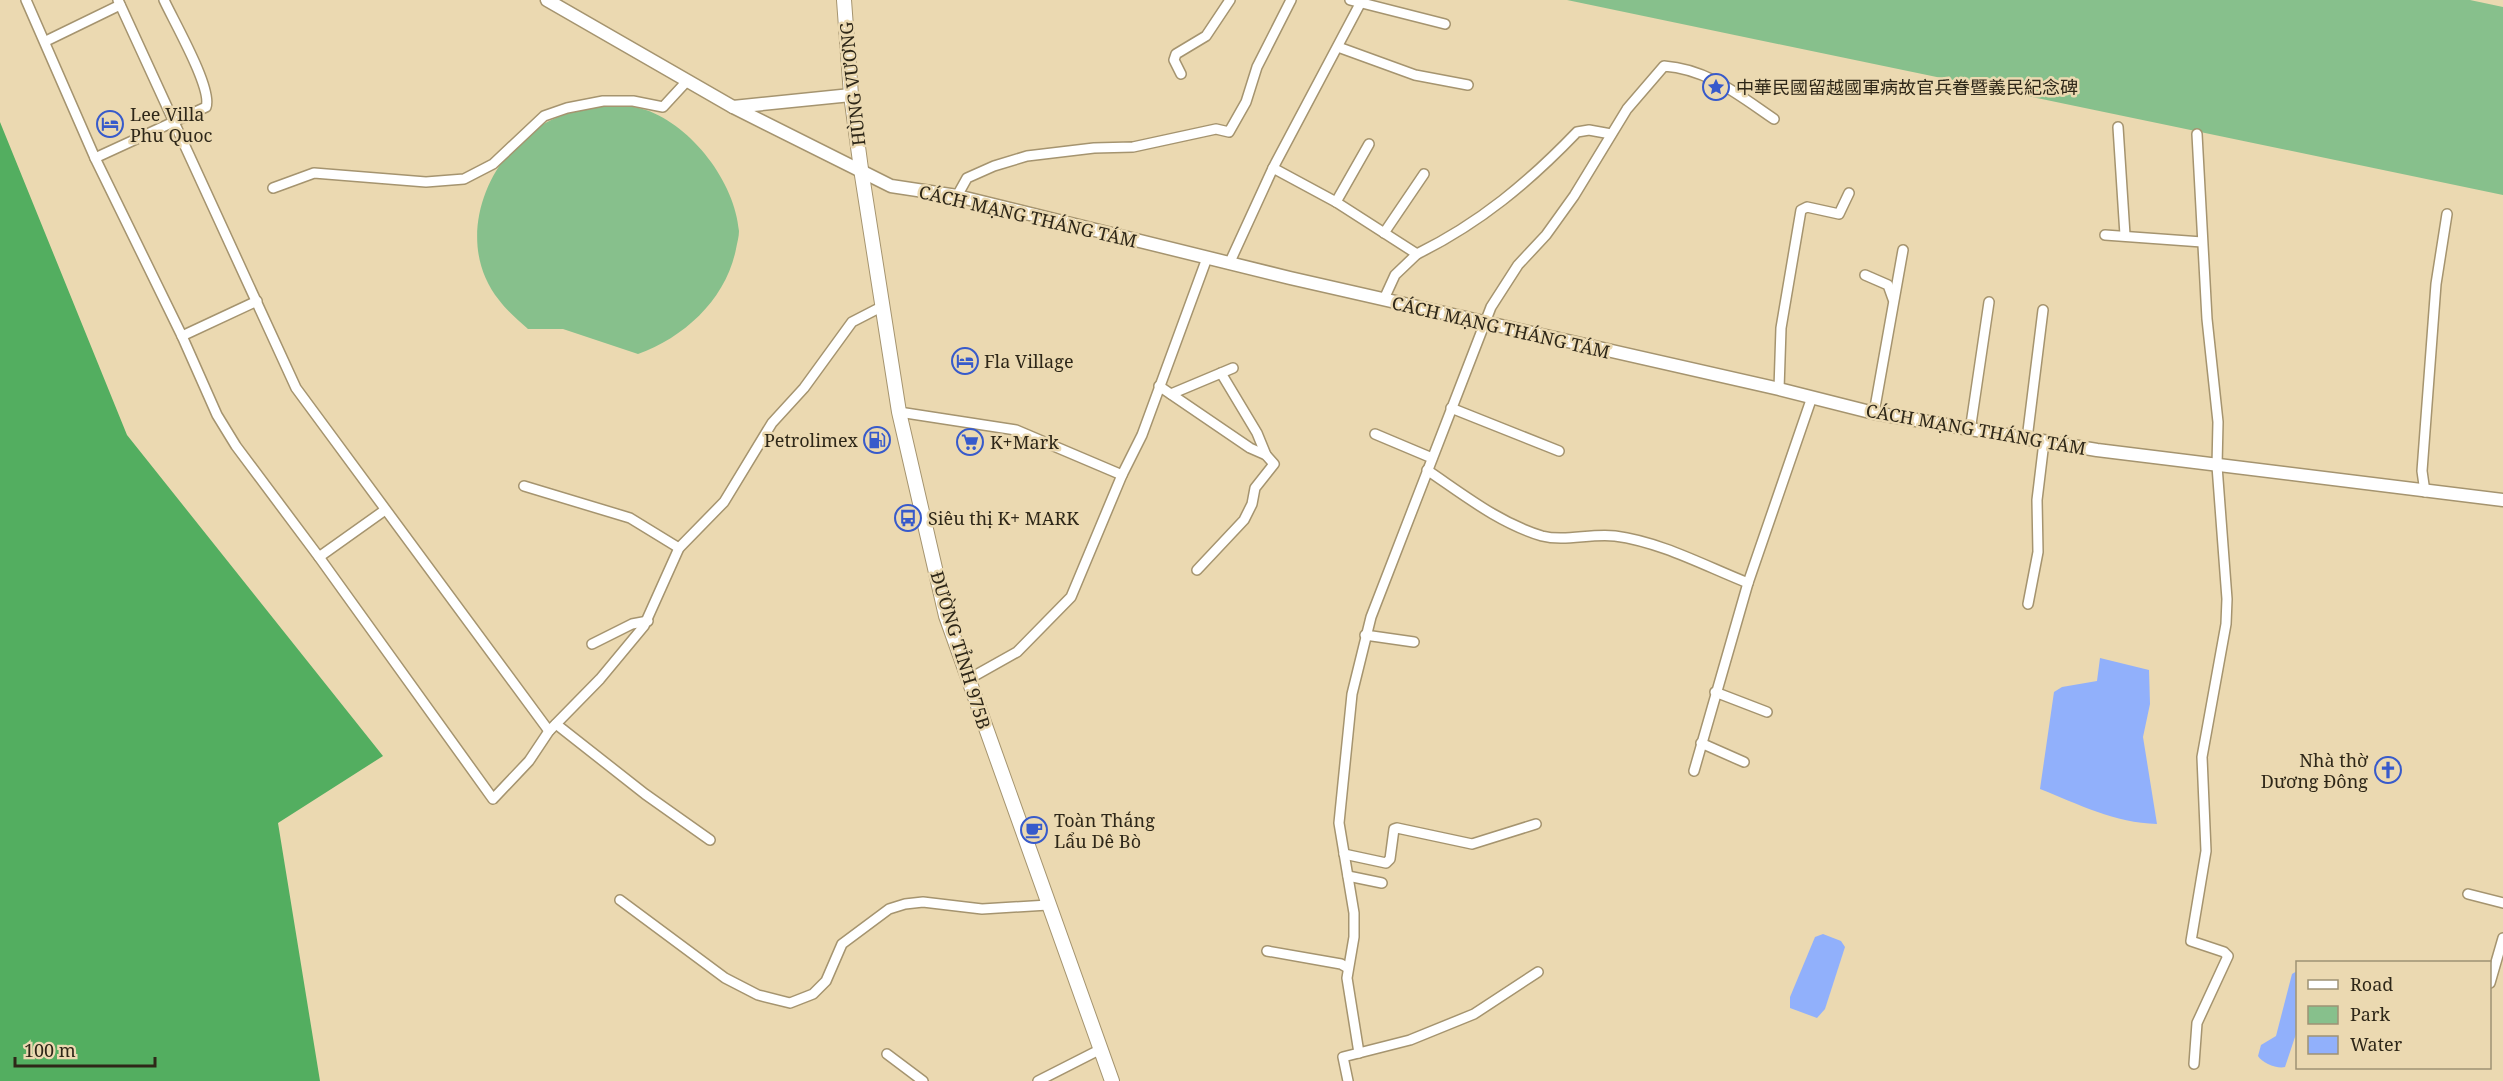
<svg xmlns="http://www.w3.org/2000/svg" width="2503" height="1081" viewBox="0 0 2503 1081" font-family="'Noto Serif','Noto Sans SC',serif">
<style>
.green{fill:#87c08c}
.forest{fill:#53ae60}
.water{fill:#91b0fb}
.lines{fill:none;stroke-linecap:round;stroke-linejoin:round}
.minor-casing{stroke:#a5946f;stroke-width:12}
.tertiary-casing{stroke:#a5946f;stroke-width:15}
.secondary-casing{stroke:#a5946f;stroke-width:16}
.minor{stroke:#fff;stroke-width:9}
.tertiary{stroke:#fff;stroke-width:12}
.secondary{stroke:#fff;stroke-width:14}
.labels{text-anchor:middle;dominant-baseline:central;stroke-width:5;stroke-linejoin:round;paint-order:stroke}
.street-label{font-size:18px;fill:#2e2718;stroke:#ebd9b1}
.poi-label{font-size:18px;fill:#2e2718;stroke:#ebd9b1;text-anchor:start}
</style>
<rect width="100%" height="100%" fill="#ebd9b1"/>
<g class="green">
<path d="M1567,0H2470L2503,7V195Z"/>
<path d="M601,105C615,106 632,105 646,110C692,126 735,182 739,231C739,237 737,243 736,249C726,299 685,337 638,354L563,329H528C518,320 507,311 499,300C458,249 479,175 526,136C547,118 574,111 601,105Z"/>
</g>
<path class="forest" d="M0,122L127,435L383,756L278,823L320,1081H0Z"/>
<g class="water">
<path d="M2100,658L2149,670L2150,704L2143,737L2157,824C2115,823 2078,804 2040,789L2054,692L2062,687L2097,681Z"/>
<path d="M1823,934L1841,941L1845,947L1825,1009L1817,1018L1790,1008V997L1815,937Z"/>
<path d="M2297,971V1031L2285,1067C2277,1069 2262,1063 2258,1056L2261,1045L2276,1036L2292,974Z"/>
</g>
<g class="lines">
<defs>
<g id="minor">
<path d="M26,0L95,158L182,336L217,415L236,446L319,557L493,799L529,761L549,731L600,679L644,626L679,548L724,502L772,423L804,388L852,322L883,306"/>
<path d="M118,0L296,388L549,731"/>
<path d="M1350,0L1445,24"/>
<path d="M46,41L120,5"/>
<path d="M1338,47L1415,75L1468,85"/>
<path d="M1181,74L1174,60L1176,54L1206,36L1230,0"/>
<path d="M2118,127L2125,235"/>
<path d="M95,158L206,107C213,89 173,20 164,0"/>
<path d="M1273,168L1336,202L1417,254L1395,275L1384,299"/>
<path d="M273,188L314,173L426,182L464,179L493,164L544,116L567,108L603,101H633L663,107L687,81"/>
<path d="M957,196L967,178L994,166L1027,156L1094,148L1133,147L1216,129L1229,132L1246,102L1257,67L1291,0"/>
<path d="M1336,202L1369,144"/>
<path d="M1384,233L1424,174"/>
<path d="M2105,235L2202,242"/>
<path d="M1417,254C1480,223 1529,182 1577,132L1589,130L1611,134"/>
<path d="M1229,264L1273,168L1361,2"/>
<path d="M1865,275L1888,285L1893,299"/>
<path d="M182,336L257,301"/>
<path d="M1221,373L1257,433L1266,455"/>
<path d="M1159,386L1250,448L1266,455L1274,464L1255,488L1252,504L1244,520L1197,570"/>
<path d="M1779,389L1781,328L1801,210L1807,207L1839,214L1849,193"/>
<path d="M1171,394L1233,368"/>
<path d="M1451,408L1559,451"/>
<path d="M899,412L1016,430L1122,475"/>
<path d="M1874,413L1903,250"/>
<path d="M1970,431L1989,302"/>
<path d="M1375,434L1432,458"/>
<path d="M2027,439L2043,310"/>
<path d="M1427,470C1464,495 1499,523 1542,536C1565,542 1591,533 1615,536C1661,542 1705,566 1748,583"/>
<path d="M524,486L630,518L679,548"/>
<path d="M2425,492L2422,471L2436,284L2447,214"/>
<path d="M319,557L385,510"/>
<path d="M2028,604L2038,552L2037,500L2044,442"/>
<path d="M1365,635L1414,642"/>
<path d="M592,644L632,624L648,621"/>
<path d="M967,680L1017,652L1071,597L1122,475L1142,435L1207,258"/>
<path d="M1715,692L1767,712"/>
<path d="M556,724L645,794L710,840"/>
<path d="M1701,743L1744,762"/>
<path d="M1694,771L1748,583L1812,397"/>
<path d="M1344,854L1386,863L1390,859L1394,829L1397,828L1472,844L1536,824"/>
<path d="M1348,876L1382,883"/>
<path d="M2468,894L2503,903"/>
<path d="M620,900L725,978L758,995L790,1003L813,994L826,981L842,944L889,909L905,904L923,902L982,909L1048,905"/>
<path d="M1267,951L1341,964L1348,968"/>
<path d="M2490,983L2503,938"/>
<path d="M1359,1053L1347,978L1354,937V913L1339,823L1352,694L1371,617L1491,307L1518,265L1546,235L1574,196L1627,109L1664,66C1708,69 1740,96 1774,119"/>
<path d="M887,1054L923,1081"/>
<path d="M2194,1064L2197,1023L2228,956L2224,952L2191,941L2206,851L2202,757L2226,624L2227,599L2217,466L2218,422L2207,319L2197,134"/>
<path d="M1038,1081L1101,1049"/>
<path d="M1348,1081L1343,1057L1410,1040L1474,1014L1538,972"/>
</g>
<g id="tertiary">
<path d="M547,0L733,107L891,186L957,196L1290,278L1779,389L1874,413L2097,450L2503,500"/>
<path d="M733,107L851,95"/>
</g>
<path id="secondary" d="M844,0L851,95L861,169L899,412L946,616L1112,1081"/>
</defs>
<use href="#minor" class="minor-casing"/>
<use href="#tertiary" class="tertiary-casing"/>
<use href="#secondary" class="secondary-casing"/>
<use href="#minor" class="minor"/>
<use href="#tertiary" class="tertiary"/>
<use href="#secondary" class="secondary"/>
</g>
<defs>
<symbol id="sight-ring" viewBox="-11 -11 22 22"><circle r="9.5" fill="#ebd9b1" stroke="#375acb" stroke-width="1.5"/><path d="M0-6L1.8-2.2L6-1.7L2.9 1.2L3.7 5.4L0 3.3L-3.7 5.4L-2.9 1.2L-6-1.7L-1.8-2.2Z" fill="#375acb"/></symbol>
<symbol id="hotel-ring" viewBox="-11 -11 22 22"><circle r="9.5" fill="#ebd9b1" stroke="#375acb" stroke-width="1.5"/><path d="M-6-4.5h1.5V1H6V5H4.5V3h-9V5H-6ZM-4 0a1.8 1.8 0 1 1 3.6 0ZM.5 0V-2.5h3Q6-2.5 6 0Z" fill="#375acb"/></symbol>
<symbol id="fuel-ring" viewBox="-11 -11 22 22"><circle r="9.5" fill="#ebd9b1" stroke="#375acb" stroke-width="1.5"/><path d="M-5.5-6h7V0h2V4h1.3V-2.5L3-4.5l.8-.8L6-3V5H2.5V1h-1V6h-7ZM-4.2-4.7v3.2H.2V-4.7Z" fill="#375acb"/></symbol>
<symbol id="supermarket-ring" viewBox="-11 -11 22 22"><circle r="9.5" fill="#ebd9b1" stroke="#375acb" stroke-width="1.5"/><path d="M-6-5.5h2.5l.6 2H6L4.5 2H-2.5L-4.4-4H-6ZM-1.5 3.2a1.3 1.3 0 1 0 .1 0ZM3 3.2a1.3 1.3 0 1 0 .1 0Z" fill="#375acb"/></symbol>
<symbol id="bus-ring" viewBox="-11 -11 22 22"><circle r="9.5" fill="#ebd9b1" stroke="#375acb" stroke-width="1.5"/><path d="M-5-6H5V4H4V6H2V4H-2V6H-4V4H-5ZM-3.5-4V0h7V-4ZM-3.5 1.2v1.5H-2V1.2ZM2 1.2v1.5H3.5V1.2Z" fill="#375acb"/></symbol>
<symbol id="church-ring" viewBox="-11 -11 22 22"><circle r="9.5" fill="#ebd9b1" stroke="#375acb" stroke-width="1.5"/><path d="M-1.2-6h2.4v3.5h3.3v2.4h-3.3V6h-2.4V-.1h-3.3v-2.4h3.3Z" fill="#375acb"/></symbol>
<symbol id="cafe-ring" viewBox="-11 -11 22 22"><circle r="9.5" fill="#ebd9b1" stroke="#375acb" stroke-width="1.5"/><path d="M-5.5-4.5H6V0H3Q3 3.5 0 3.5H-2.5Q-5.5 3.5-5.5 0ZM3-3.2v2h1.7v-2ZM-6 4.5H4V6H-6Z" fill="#375acb"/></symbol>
</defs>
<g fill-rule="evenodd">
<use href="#sight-ring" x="1701" y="72" width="30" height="30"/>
<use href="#hotel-ring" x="95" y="109" width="30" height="30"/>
<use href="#hotel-ring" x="950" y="346" width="30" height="30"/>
<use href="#fuel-ring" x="862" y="425" width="30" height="30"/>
<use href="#supermarket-ring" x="955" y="427" width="30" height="30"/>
<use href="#bus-ring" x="893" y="503" width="30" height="30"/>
<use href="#church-ring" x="2373" y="755" width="30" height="30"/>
<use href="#cafe-ring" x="1019" y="815" width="30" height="30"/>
</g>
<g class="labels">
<g class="street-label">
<text transform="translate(852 84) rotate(-96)">HÙNG VƯƠNG</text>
<text transform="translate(1028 216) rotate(13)">CÁCH MẠNG THÁNG TÁM</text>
<text transform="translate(1501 327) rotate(13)">CÁCH MẠNG THÁNG TÁM</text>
<text transform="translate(1976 429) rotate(10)">CÁCH MẠNG THÁNG TÁM</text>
<text transform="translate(961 650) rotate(73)">ĐƯỜNG TỈNH 975B</text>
</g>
<g class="poi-label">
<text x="1736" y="87">中華民國留越國軍病故官兵眷暨義民紀念碑</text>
<text x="130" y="114">Lee Villa<tspan x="130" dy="21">Phu Quoc</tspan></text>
<text x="984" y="361">Fla Village</text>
<text x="858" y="440" text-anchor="end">Petrolimex</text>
<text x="990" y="442">K+Mark</text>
<text x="928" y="518">Siêu thị K+ MARK</text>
<text x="2368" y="760" text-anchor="end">Nhà thờ<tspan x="2368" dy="21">Dương Đông</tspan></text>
<text x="1054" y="820">Toàn Thắng<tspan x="1054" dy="21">Lẩu Dê Bò</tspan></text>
</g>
</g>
<rect x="2296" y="961" width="195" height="108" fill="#ebd9b1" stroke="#9f9274" stroke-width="1.5"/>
<rect x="2308" y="980" width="30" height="9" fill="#ffffff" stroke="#9f9274" stroke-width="1.5"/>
<text x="2350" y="991" font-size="18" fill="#2e2718">Road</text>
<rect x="2308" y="1006" width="30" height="18" fill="#87c08c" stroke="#9f9274" stroke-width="1.5"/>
<text x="2350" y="1021" font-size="18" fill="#2e2718">Park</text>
<rect x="2308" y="1036" width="30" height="18" fill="#91b0fb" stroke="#9f9274" stroke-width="1.5"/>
<text x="2350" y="1051" font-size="18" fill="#2e2718">Water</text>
<path d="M15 1057v9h140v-9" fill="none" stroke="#2e2718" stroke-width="3"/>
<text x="24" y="1057" font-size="18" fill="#2e2718" stroke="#ebd9b1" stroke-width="4.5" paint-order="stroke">100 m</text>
</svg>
